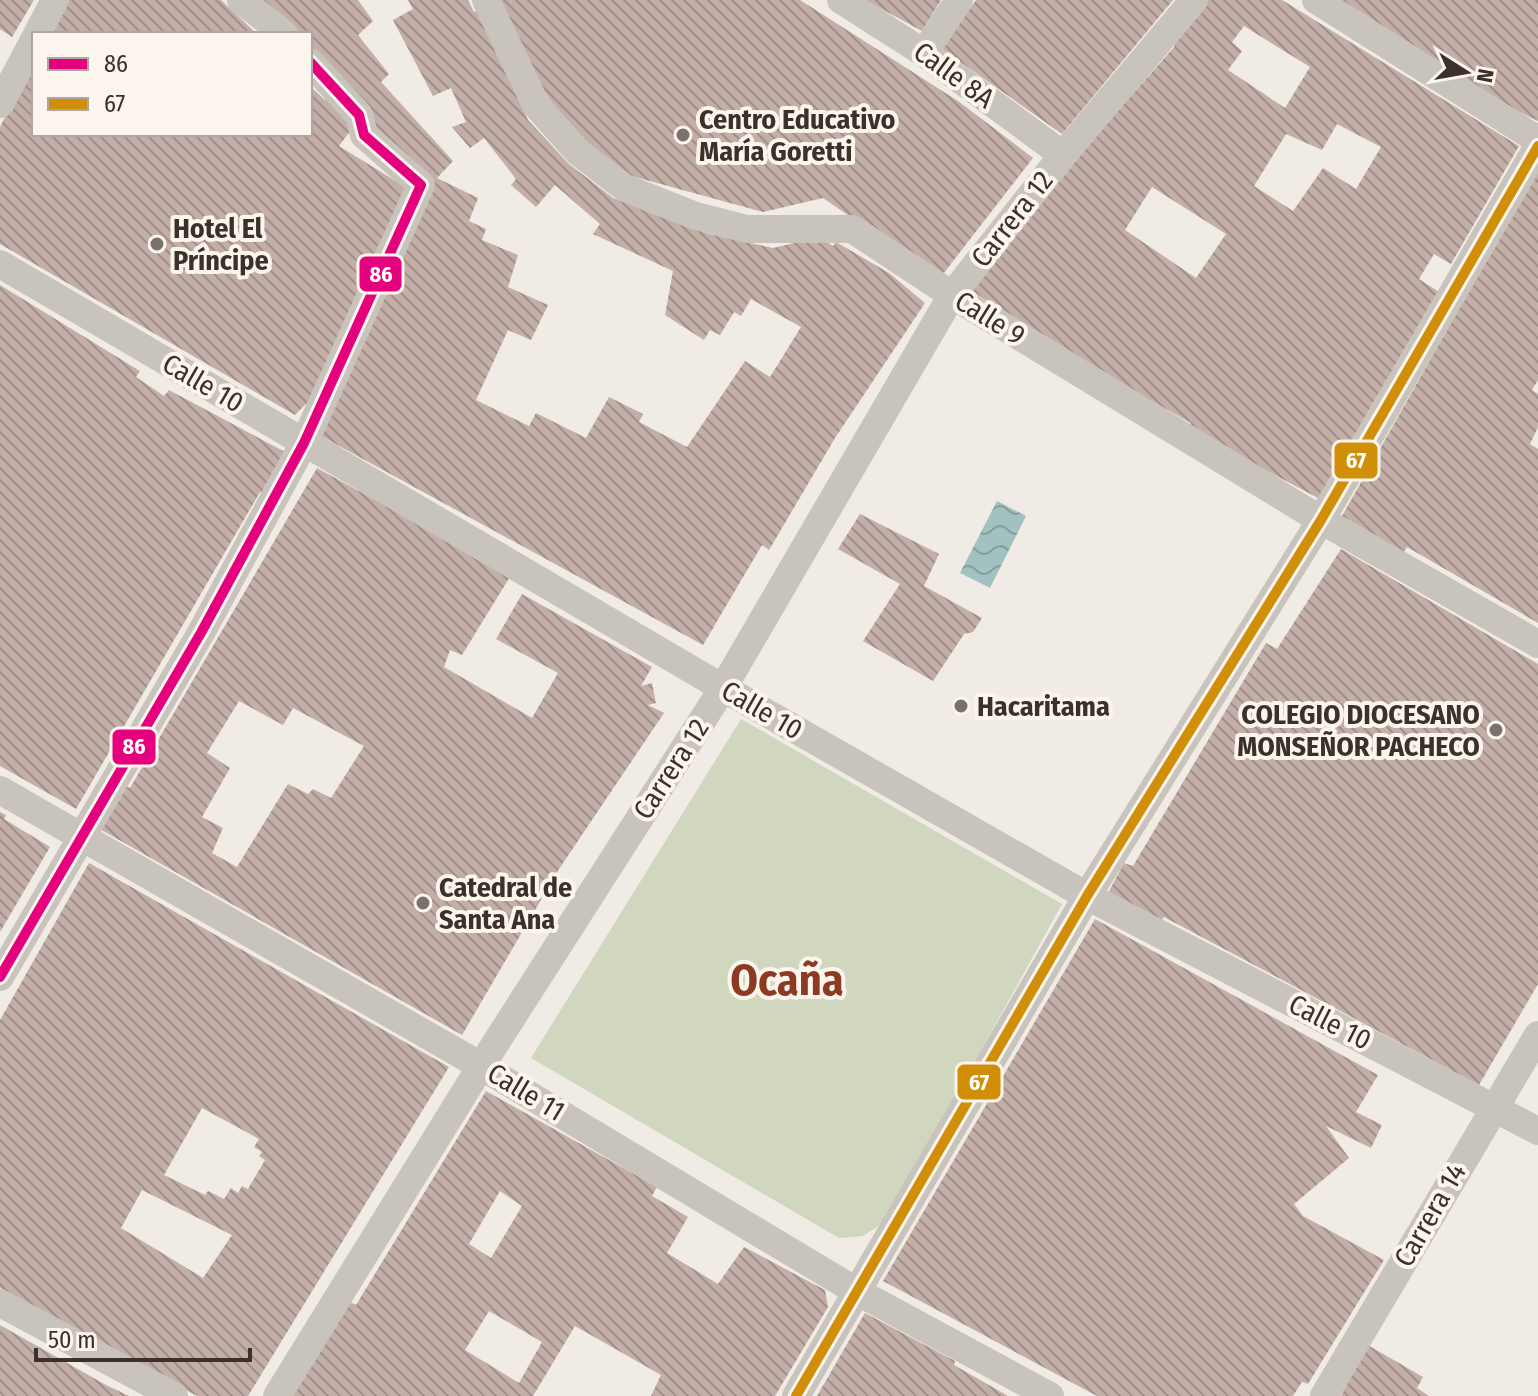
<svg xmlns="http://www.w3.org/2000/svg" width="1538" height="1396" viewBox="0 0 1538 1396" font-family="'Fira Sans Condensed',sans-serif">
<style>
.green{fill:#d1d6bf}
.water{fill:url(#water-waves)}
.building{fill:url(#building-back-hatch);fill-rule:evenodd}
.lines{fill:none;stroke-linecap:round;stroke-linejoin:round}
.minor{stroke:#c9c3be;stroke-width:28}
.bus-1-casing{stroke:#fbf5ee;stroke-width:16}
.bus-2-casing{stroke:#fbf5ee;stroke-width:16}
.bus-1{stroke:#e5007d;stroke-width:10}
.bus-2{stroke:#d18e09;stroke-width:10}
.poi-dot{fill:#7a716c;stroke:#fbf5ee;stroke-width:3}
.labels{text-anchor:middle;dominant-baseline:central;stroke-width:8;stroke-linejoin:round;paint-order:stroke}
.street-label{font-size:28px;fill:#3b302b;stroke:#fbf5ee}
.poi-label{font-size:28px;font-weight:bold;fill:#3b302b;stroke:#fbf5ee;text-anchor:start}
.town-label{font-size:44px;font-weight:bold;fill:#8c3b22;stroke:#fbf5ee}
.line-badge{stroke:#fbf5ee;stroke-width:3}
.badge-label{font-size:22px;text-anchor:middle;font-weight:bold;fill:#fff}
</style>
<defs>
<pattern id="water-waves" width="16" height="10" patternUnits="userSpaceOnUse" patternTransform="scale(2)"><rect width="16" height="10" fill="#a1c2c1"/><path d="M0 5q4-4 8 0t8 0" fill="none" stroke="#849e9d"/></pattern>
<pattern id="building-back-hatch" width="6" height="6" patternUnits="userSpaceOnUse" patternTransform="scale(2)"><rect width="6" height="6" fill="#c3afa7"/><path d="M-1 5l2 2M0 0l6 6M5-1l2 2" fill="none" stroke="#a08f88"/></pattern>
</defs>
<rect width="100%" height="100%" fill="#f0ebe5"/>
<path class="green" d="M741,719L1062,904L887,1220L863,1236L839,1238L531,1058Z"/>
<path class="water" d="M997,501L1026,516L990,588L960,573Z"/>
<g class="building">
<path d="M0,0H34L12,37L0,29Z"/>
<path d="M65,0H221L257,34H47Z"/>
<path d="M254,0H358L373,21L358,35L389,74L381,82L453,161L437,178L478,198L469,221L486,229L482,240L518,255L508,287L548,305L531,340L508,330L476,400L529,426L536,413L586,438L609,397L643,414L639,422L687,447L745,361L770,377L801,327L751,299L741,316L734,312L720,335L710,330L704,340L665,315L673,271L593,234L600,224L555,185L536,207L511,185L516,179L484,138L470,148L452,127L466,122L451,88L433,96L393,20L413,9L408,0H468L474,12L478,10L528,120L569,164L613,198L709,234L773,248L819,237L833,246L836,242L889,273L925,303L835,438L769,550L762,545L703,645L319,435L429,183L392,151L310,52V34H292Z"/>
<path d="M497,0H800L958,101L1033,158L940,278L823,198L763,212L613,171L582,149L541,86Z"/>
<path d="M865,0H941L922,31Z"/>
<path d="M976,0H1173L1062,134L942,49Z"/>
<path d="M1203,0H1282L1519,146L1451,264L1434,254L1419,279L1439,292L1318,498L1188,429L1191,423L966,297L1094,138L1175,46L1169,41ZM1244,26L1310,67L1285,108L1228,70L1242,51L1232,42ZM1337,124L1381,147L1356,189L1323,168L1293,211L1254,186L1286,134L1322,150ZM1152,187L1226,234L1196,278L1125,230Z"/>
<path d="M1340,0H1538V121L1515,110Z"/>
<path d="M34,60V134H310V86L325,100L327,97L354,126L339,146L407,188L312,398L295,415L0,244V127Z"/>
<path d="M1538,169V380L1532,390L1538,394V427L1530,444L1538,449V623L1407,547L1404,552L1342,516Z"/>
<path d="M0,285L140,371L136,377L164,396L169,390L287,453L264,493L260,492L76,809L0,766Z"/>
<path d="M317,468L511,575L462,655L450,650L444,667L532,718L558,673L496,639L522,594L652,667L641,686L652,683L656,703L648,705L664,713L559,869L462,1035L98,828L125,786L130,788ZM239,701L283,725L293,708L364,746L331,798L313,789L308,794L288,784L237,867L212,853L223,828L202,817L230,768L207,753Z"/>
<path d="M860,514L939,554L924,586L982,618L973,632L964,634L933,681L863,641L900,584L838,549Z"/>
<path d="M1341,549L1538,664V984L1479,1085L1164,917L1160,922L1107,895L1124,863L1133,866L1266,643L1277,649Z"/>
<path d="M0,812L6,815L4,819L50,847L0,932Z"/>
<path d="M89,863L449,1067L248,1396H197L0,1288V1020ZM202,1108L259,1139L254,1147L262,1152L259,1156L265,1160L248,1189L242,1186L238,1193L231,1188L224,1199L208,1191L205,1195L164,1175ZM142,1190L232,1235L203,1278L121,1228Z"/>
<path d="M1095,919L1378,1075L1356,1112L1382,1125L1371,1148L1326,1126L1349,1158L1294,1204L1303,1216L1384,1260L1308,1384L1302,1382L1293,1396H1097L883,1281Z"/>
<path d="M486,1091L657,1187L652,1196L688,1217L667,1253L718,1284L744,1247L825,1290L828,1307L775,1396H651L661,1375L575,1326L533,1396H292L347,1300L356,1305ZM500,1191L522,1206L491,1258L469,1244ZM489,1311L542,1342L519,1383L465,1350Z"/>
<path d="M865,1313L955,1361L954,1365L1008,1396H817Z"/>
<path d="M0,1325L106,1385L129,1396H0Z"/>
<path d="M1366,1344L1423,1377L1417,1388L1429,1396H1341Z"/>
</g>
<g class="lines">
<g class="minor">
<path d="M241,0L284,34"/>
<path d="M486,0L536,105L578,152L625,188L696,216L747,229H852L952,295L1321,520L1538,644"/>
<path d="M841,0L924,53L1063,155"/>
<path d="M1316,0L1538,140"/>
<path d="M37,34L55,0"/>
<path d="M924,53L959,0"/>
<path d="M0,104L34,40"/>
<path d="M0,264L723,688L1087,896L1538,1131"/>
<path d="M0,790L481,1066L856,1291L1050,1396"/>
<path d="M0,977L202,631L304,443L421,185L364,135L359,115L310,62"/>
<path d="M0,1303L174,1396"/>
<path d="M277,1396L481,1066L723,688L952,295L1063,155L1194,0"/>
<path d="M796,1396L1087,896L1321,520L1538,146"/>
<path d="M1324,1396L1538,1035"/>
</g>
<defs>
<path id="bus-1" d="M0,977L202,631L304,443L421,185L364,135L359,115L310,62"/>
<path id="bus-2" d="M796,1396L1087,896L1321,520L1538,146"/>
</defs>
<use href="#bus-1" class="bus-1-casing"/>
<use href="#bus-2" class="bus-2-casing"/>
<use href="#bus-1" class="bus-1"/>
<use href="#bus-2" class="bus-2"/>
</g>
<g class="poi-dot">
<circle cx="683" cy="135" r="8"/>
<circle cx="157" cy="244" r="8"/>
<circle cx="961" cy="706" r="8"/>
<circle cx="1496" cy="730" r="8"/>
<circle cx="423" cy="903" r="8"/>
</g>
<g class="labels">
<g class="street-label">
<text transform="translate(954 75) rotate(36)">Calle 8A</text>
<text transform="translate(1012 219) rotate(-52)">Carrera 12</text>
<text transform="translate(990 318) rotate(32)">Calle 9</text>
<text transform="translate(203 383) rotate(30)">Calle 10</text>
<text transform="translate(762 710) rotate(30)">Calle 10</text>
<text transform="translate(671 769) rotate(-57)">Carrera 12</text>
<text transform="translate(1330 1022) rotate(27)">Calle 10</text>
<text transform="translate(526 1092) rotate(31)">Calle 11</text>
<text transform="translate(1430 1215) rotate(-60)">Carrera 14</text>
</g>
<g class="poi-label">
<text x="699" y="119">Centro Educativo<tspan x="699" dy="32">María Goretti</tspan></text>
<text x="173" y="228">Hotel El<tspan x="173" dy="32">Príncipe</tspan></text>
<text x="977" y="706">Hacaritama</text>
<text x="1480" y="714" text-anchor="end">COLEGIO DIOCESANO<tspan x="1480" dy="32">MONSEÑOR PACHECO</tspan></text>
<text x="439" y="887">Catedral de<tspan x="439" dy="32">Santa Ana</tspan></text>
</g>
<g class="town-label">
<text x="787" y="980">Ocaña</text>
</g>
</g>
<g class="line-badge">
<rect x="358" y="255" width="45" height="38" rx="8" fill="#e5007d"/>
<rect x="1333" y="441" width="46" height="39" rx="8" fill="#d18e09"/>
<rect x="111" y="728" width="46" height="38" rx="8" fill="#e5007d"/>
<rect x="956" y="1063" width="46" height="38" rx="8" fill="#d18e09"/>
</g>
<g class="badge-label">
<text x="381" y="282">86</text>
<text x="1356" y="468">67</text>
<text x="134" y="754">86</text>
<text x="979" y="1090">67</text>
</g>
<rect x="32" y="32" width="280" height="104" fill="#fbf5ee" stroke="#aea6a0" stroke-width="2"/>
<rect x="48" y="58" width="40" height="12" fill="#e5007d" stroke="#aea6a0" stroke-width="2"/>
<text x="104" y="72" font-size="24" fill="#3b302b">86</text>
<rect x="48" y="98" width="40" height="12" fill="#d18e09" stroke="#aea6a0" stroke-width="2"/>
<text x="104" y="112" font-size="24" fill="#3b302b">67</text>
<g transform="translate(1466 72) rotate(101)" stroke="#fbf5ee" stroke-width="6" paint-order="stroke">
<path d="M0-6L14 30L0 20L-14 30Z" fill="#3b302b"/>
<text y="-12" font-size="22" font-weight="bold" text-anchor="middle" fill="#3b302b">N</text>
</g>
<path d="M36 1348v12h214v-12" fill="none" stroke="#3b302b" stroke-width="4"/>
<text x="48" y="1348" font-size="24" fill="#3b302b" stroke="#fbf5ee" stroke-width="6" paint-order="stroke">50 m</text>
</svg>
